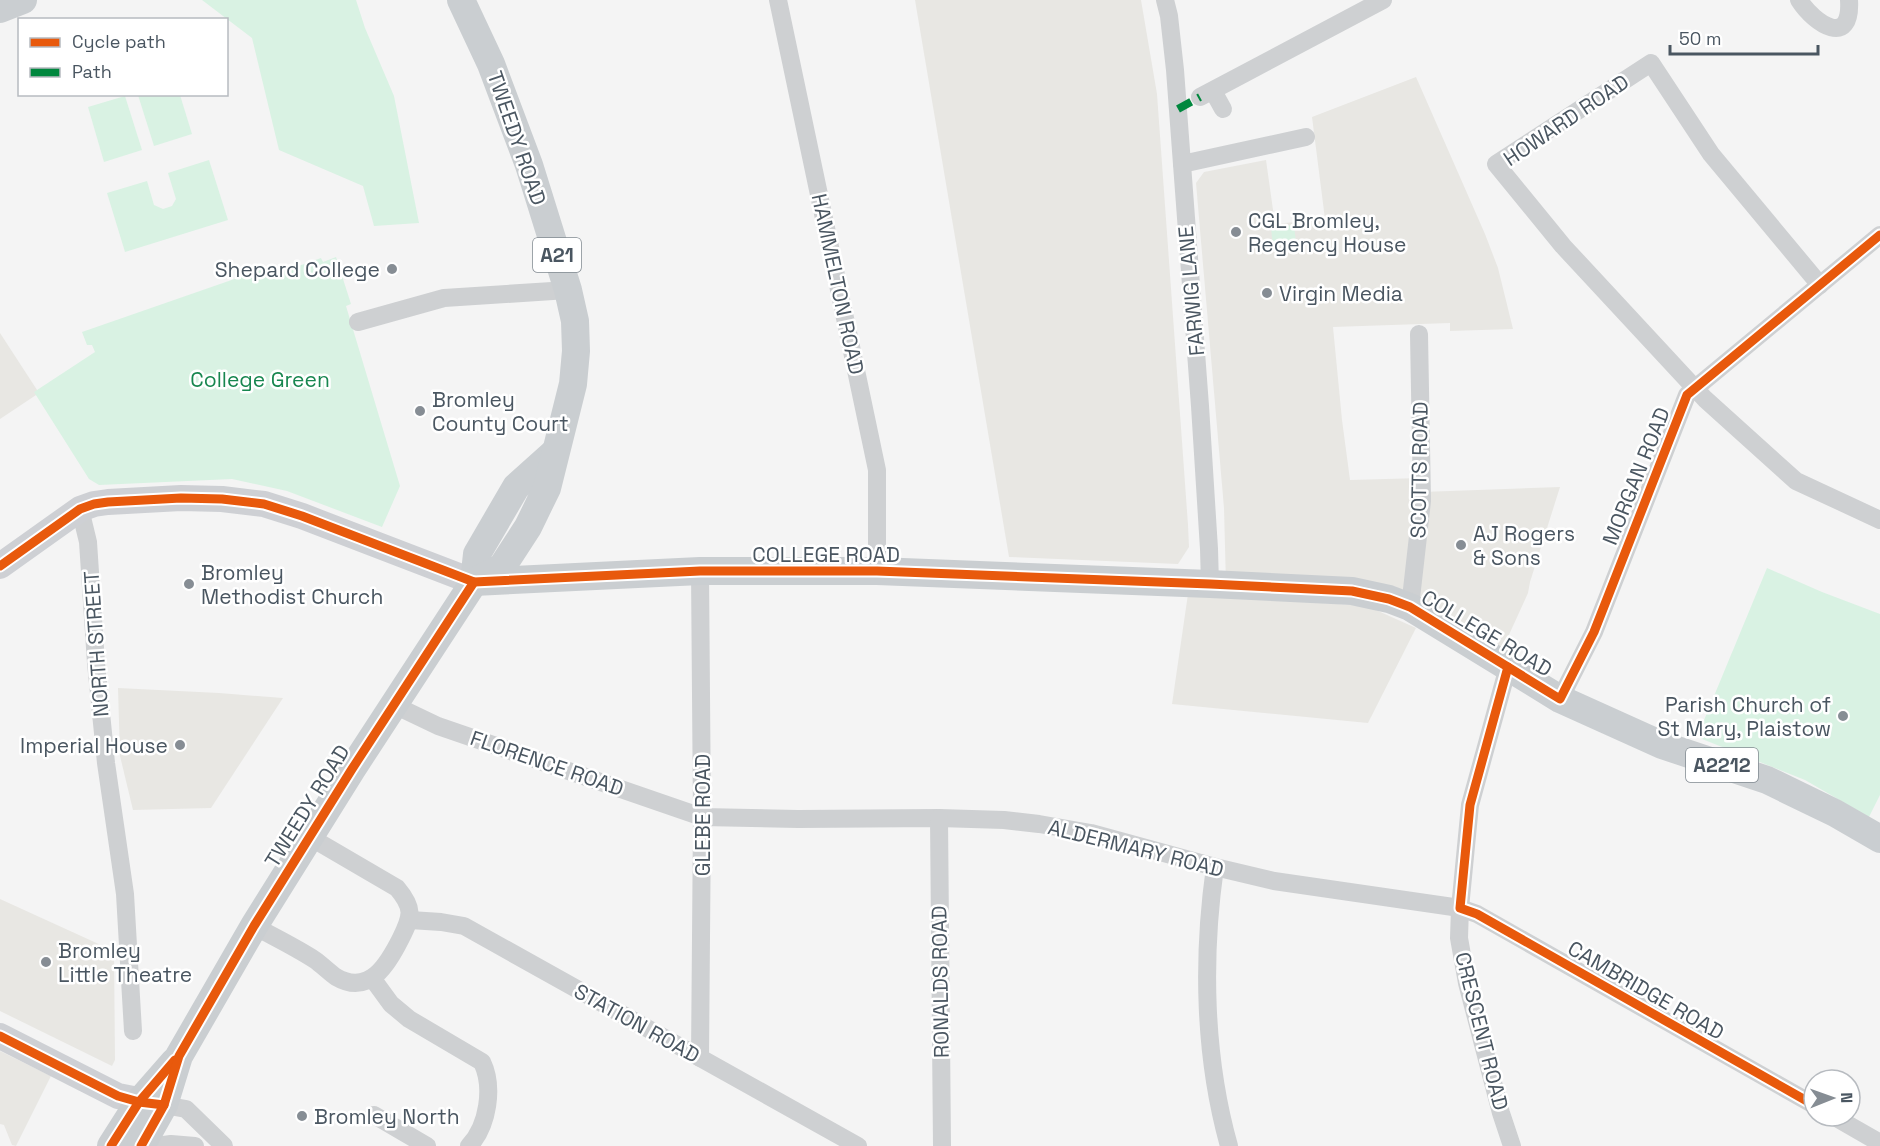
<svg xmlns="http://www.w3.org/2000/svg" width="1880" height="1146" viewBox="0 0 1880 1146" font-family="'Space Grotesk',sans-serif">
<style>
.commercial{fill:#e8e7e3}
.green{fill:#d9f2e3}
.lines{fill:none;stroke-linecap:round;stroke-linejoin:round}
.street{stroke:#ced0d2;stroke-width:18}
.secondary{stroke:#ced0d4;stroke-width:26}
.primary{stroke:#caced1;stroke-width:28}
.quiet{stroke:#00873e;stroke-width:8;stroke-dasharray:15 8;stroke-linecap:butt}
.cycleway-casing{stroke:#fff;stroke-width:13}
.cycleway{stroke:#e8590c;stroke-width:9}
.poi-dot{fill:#868d94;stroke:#fff;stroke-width:2}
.labels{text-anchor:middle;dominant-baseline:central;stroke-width:5;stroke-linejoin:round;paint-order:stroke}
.shield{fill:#fff;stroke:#808990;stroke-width:1.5}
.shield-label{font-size:20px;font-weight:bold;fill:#4a5661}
.street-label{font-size:21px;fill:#4a5661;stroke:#fff}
.poi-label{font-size:21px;fill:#4a5661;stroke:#fff;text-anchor:start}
.park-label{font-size:21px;fill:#17864f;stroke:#fff}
</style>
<rect width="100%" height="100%" fill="#f4f4f4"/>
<g class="commercial">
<path d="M915,0H1141L1157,94L1188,525L1189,547L1178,564L1009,557Z"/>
<path d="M1416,77L1485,234L1498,268L1513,329L1450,331V323L1333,327L1342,420L1350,480L1421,478L1422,492L1560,487L1530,582L1528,593L1497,661L1410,607L1226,585L1224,508L1196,183L1204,172L1266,160L1275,224L1325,219L1312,117Z"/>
<path d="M0,333L39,393L0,419Z"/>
<path d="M1188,594L1367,606L1416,628L1368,723L1172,704Z"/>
<path d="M118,688L219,693L283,698L211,808L133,810L120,756Z"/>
<path d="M0,899L114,951L115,1060L112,1066L0,1011Z"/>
<path d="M0,1051L51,1076L16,1146L12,1145L4,1125L0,1124Z"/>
</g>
<g class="green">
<path d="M202,0H356L365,28L394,96L419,223L374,226L363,186L279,150L252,38Z"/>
<path d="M138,95H180L192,134L154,146Z"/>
<path d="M125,96L142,150L104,162L88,107Z"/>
<path d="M209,160L228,220L125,252L107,193L147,181L154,205L163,209L172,206L176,199L168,173Z"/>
<path d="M1294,225L1296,243L1273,246L1271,228Z"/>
<path d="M336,257L351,304L346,306L400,486L382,527L287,491L232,479L99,485L89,479L34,392L95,352L92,345H87L82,332L272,266L276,274L321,258L323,262Z"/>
<path d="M1767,568L1822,592L1880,614V795L1869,817L1805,780L1697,737Z"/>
</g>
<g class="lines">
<g class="street">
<path d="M778,0L877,470V571"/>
<path d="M1165,0L1169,16L1175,70L1200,406L1209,549L1210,584"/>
<path d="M1799,0C1815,25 1852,48 1849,0"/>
<path d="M1213,91L1223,109"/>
<path d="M1200,97L1383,0"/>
<path d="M1182,164L1306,137"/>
<path d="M1820,285L1711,154L1651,63L1496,164L1563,246L1705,399L1796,481L1880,520"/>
<path d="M358,322L444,298L568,290"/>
<path d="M80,509L88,542L96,663L106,763L125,894L133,1031"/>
<path d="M700,571L702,817L700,1058"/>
<path d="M1410,607L1422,501L1419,334"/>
<path d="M1508,667L1470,805L1460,908L1459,938L1467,983L1501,1113L1512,1146"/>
<path d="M1560,699L1594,632L1687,395L1880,235"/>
<path d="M394,705L438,726L702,817L798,819L939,818L1004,820L1039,824L1091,833L1215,867L1274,881L1460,908L1477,914L1814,1105"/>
<path d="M939,818L942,1146"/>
<path d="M1215,867C1202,959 1204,1057 1229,1146"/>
<path d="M410,920L441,922L464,926L858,1146"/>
<path d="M254,926C274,937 295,947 315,960C322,965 329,972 336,977C370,997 389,962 401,938C412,916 414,908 397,888L308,836"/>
<path d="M372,978L391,1004L409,1019L482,1062C494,1087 488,1126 469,1146"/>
<path d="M164,1105L186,1109L224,1146"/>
<path d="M374,1115L427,1146"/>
<path d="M1833,1116L1880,1143"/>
<path d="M156,1146L171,1144L195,1146"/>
</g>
<g class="secondary">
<path d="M0,566L80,509L94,504L108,502L181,498L222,499L264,504L302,516L474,582"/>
<path d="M0,1036L118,1096L158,1104"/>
</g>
<g class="primary">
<path d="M0,9L23,0"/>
<path d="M474,582L700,571H877L1210,584L1352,591L1389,599L1410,607L1560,699L1662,745L1767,780L1835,813L1880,839"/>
<path d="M474,582L477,554L516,487L555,452"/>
<path d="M111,1146L139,1102L174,1062"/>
<path d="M141,1146L164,1105L179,1056L254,926L352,769L474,582L502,567L528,527L547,488L573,384L576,351L575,321L568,290L529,165L491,64L461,0"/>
</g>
<path class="quiet" d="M1178,109L1200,97"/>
<defs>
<g id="cycleway">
<path d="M0,566L80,509L94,504L108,502L181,498L222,499L264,504L302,516L474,582L700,571H877L1210,584L1352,591L1389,599L1410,607L1560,699L1594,632L1687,395L1880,235"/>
<path d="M1508,667L1470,805L1460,908L1477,914L1814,1105"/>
<path d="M0,1036L118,1096L139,1102L164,1105"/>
<path d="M111,1146L139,1102L175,1060"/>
<path d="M141,1146L164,1105L179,1056L254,926L352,769L474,582"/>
</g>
</defs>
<use href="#cycleway" class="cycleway-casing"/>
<use href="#cycleway" class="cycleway"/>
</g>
<g class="poi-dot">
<circle cx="1236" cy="232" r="6"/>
<circle cx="392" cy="269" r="6"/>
<circle cx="1267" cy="293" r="6"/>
<circle cx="420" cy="411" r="6"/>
<circle cx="1461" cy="545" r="6"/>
<circle cx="189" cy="584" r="6"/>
<circle cx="1843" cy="716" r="6"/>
<circle cx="180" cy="745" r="6"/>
<circle cx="46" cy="962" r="6"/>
<circle cx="302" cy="1116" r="6"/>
</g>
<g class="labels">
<g class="shield">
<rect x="533" y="238" width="48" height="34" rx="4.5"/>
<rect x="1686" y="748" width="72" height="34" rx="4.5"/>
</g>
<g class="shield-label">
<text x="557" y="255">A21</text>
<text x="1722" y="765">A2212</text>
</g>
<g class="street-label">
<text transform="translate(1566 120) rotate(-34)">HOWARD ROAD</text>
<text transform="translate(517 138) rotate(71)">TWEEDY ROAD</text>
<text transform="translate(838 284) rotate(78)">HAMMELTON ROAD</text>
<text transform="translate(1191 291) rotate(-95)">FARWIG LANE</text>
<text transform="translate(1419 470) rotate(-89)">SCOTTS ROAD</text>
<text transform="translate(1636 476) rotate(-68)">MORGAN ROAD</text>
<text x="826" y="554">COLLEGE ROAD</text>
<text transform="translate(1487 633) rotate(31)">COLLEGE ROAD</text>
<text transform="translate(96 644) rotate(-94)">NORTH STREET</text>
<text transform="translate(547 763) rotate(19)">FLORENCE ROAD</text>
<text transform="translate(307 806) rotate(-58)">TWEEDY ROAD</text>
<text transform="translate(702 815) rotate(-90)">GLEBE ROAD</text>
<text transform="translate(1136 848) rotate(14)">ALDERMARY ROAD</text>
<text transform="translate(940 982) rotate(-91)">RONALDS ROAD</text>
<text transform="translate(1646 990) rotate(30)">CAMBRIDGE ROAD</text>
<text transform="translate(637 1023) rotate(29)">STATION ROAD</text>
<text transform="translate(1482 1031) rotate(76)">CRESCENT ROAD</text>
</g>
<g class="poi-label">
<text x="1248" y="220">CGL Bromley,<tspan x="1248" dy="24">Regency House</tspan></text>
<text x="380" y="269" text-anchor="end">Shepard College</text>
<text x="1279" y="293">Virgin Media</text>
<text x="432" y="399">Bromley<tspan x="432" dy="24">County Court</tspan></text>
<text x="1473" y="533">AJ Rogers<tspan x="1473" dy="24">&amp; Sons</tspan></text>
<text x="201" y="572">Bromley<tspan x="201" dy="24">Methodist Church</tspan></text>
<text x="1831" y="704" text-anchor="end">Parish Church of<tspan x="1831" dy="24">St Mary, Plaistow</tspan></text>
<text x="168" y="745" text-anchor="end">Imperial House</text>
<text x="58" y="950">Bromley<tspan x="58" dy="24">Little Theatre</tspan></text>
<text x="314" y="1116">Bromley North</text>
</g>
<g class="park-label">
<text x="260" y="379">College Green</text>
</g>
</g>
<rect x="18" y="18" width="210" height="78" fill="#ffffff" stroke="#b7bbc0" stroke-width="1.5"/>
<rect x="30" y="38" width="30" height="9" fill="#e8590c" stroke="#b7bbc0" stroke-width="1.5"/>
<text x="72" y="48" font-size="18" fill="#4a5661">Cycle path</text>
<rect x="30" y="68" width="30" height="9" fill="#00873e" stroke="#b7bbc0" stroke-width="1.5"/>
<text x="72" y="78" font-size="18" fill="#4a5661">Path</text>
<g transform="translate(1832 1098) rotate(89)"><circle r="28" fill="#ffffff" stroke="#b7bbc0" stroke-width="1.5"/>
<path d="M0-4.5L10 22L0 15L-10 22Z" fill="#868d94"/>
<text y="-9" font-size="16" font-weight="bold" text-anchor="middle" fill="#4a5661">N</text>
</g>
<path d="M1670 45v9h148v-9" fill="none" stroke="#4a5661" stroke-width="3"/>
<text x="1679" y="45" font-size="18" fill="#4a5661" stroke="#ffffff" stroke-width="4.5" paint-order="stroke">50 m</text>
</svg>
